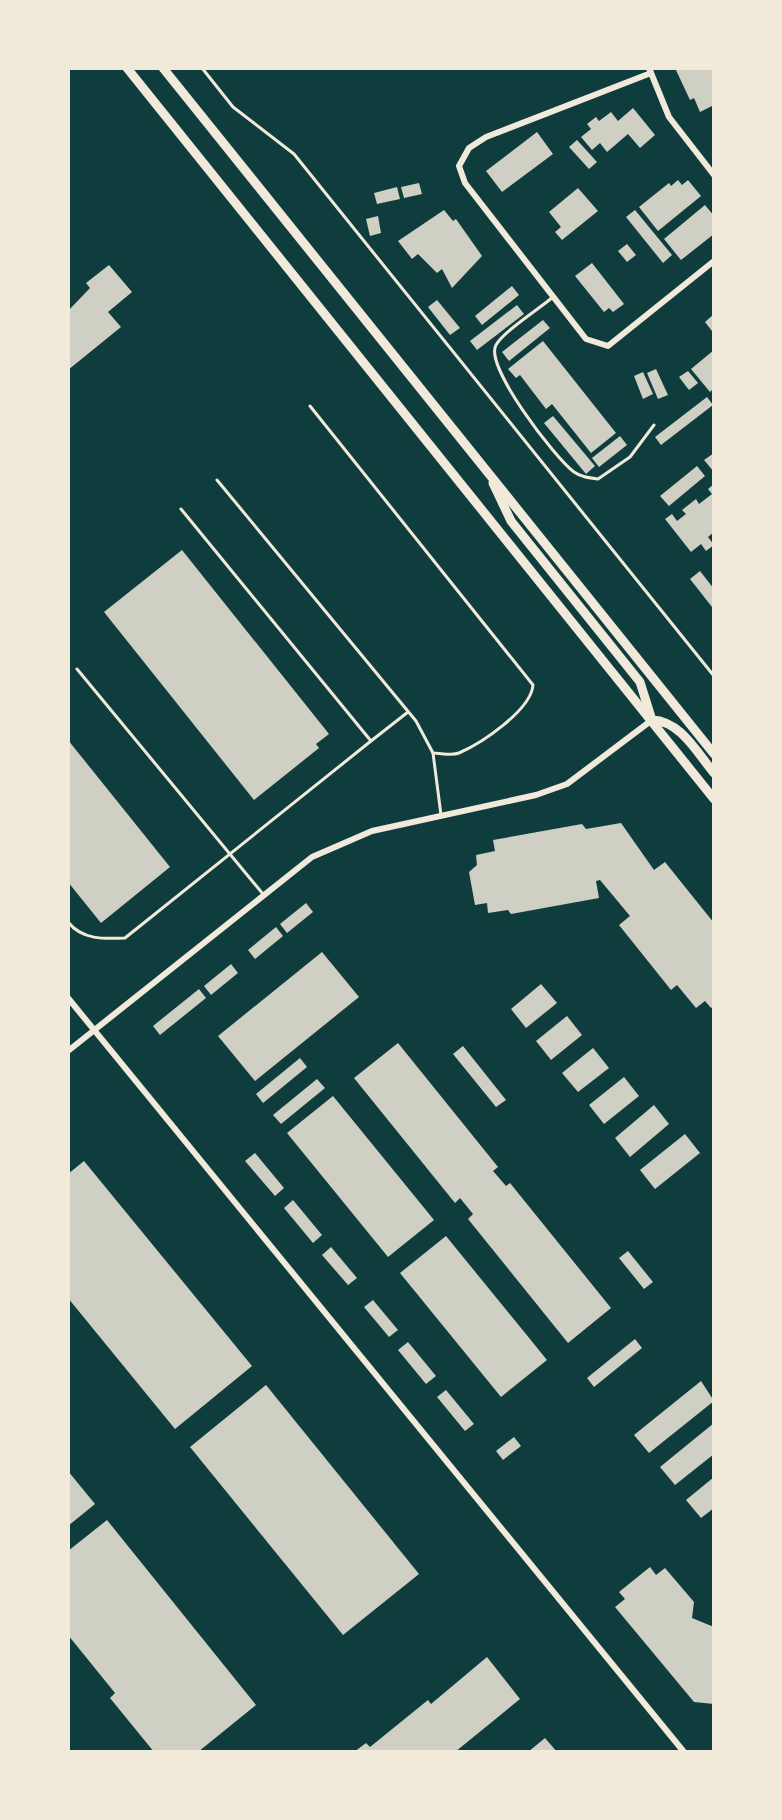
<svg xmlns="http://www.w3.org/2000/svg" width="782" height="1820" viewBox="0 0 782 1820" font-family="'Nunito Sans',sans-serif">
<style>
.building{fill:#cfcfc3}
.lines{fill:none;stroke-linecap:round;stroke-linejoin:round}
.path{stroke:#f1e9da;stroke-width:3}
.service{stroke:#f1e9da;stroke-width:3}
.minor{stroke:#f1e9da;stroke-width:6}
.secondary{stroke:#f1e9da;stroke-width:9}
</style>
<rect width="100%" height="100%" fill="#0f3d3e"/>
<g class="building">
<path d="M675,68H714V105L700,112L694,98L690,100Z"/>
<path d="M633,108L655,135L640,148L628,134L607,152L600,143L592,150L581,137L591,129L587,124L596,117L599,121L611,112L618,121Z"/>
<path d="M537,132L553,154L502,192L486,171Z"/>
<path d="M577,140L597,162L589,169L569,147Z"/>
<path d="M678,180L682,185L688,180L701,196L658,231L639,207L669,183L671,186Z"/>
<path d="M419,183L422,194L404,198L401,187Z"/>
<path d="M397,187L400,199L377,204L374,193Z"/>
<path d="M578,188L598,211L562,240L555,232L561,227L549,212Z"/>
<path d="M705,205L714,216V234L681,260L664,239Z"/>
<path d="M444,210L453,221L456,219L482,256L452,288L442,269L437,273L418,254L412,259L398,241Z"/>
<path d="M635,210L672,255L663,263L626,217Z"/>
<path d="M378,216L381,233L370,236L366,219Z"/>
<path d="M627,244L636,255L627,262L618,251Z"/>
<path d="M592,263L624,304L613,312L609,308L604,312L575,276Z"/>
<path d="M109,265L132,292L108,312L121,327L68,370V311L90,288L86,283Z"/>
<path d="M512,286L519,295L482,325L475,316Z"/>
<path d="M437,300L460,328L450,335L428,307Z"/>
<path d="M517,305L524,314L477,350L470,341Z"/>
<path d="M714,314V329L712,331L705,322Z"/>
<path d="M543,320L550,328L509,361L502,352Z"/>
<path d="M543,341L616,433L591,453L552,404L546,409L520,375L516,378L508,369Z"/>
<path d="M714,350V388L710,392L691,369Z"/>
<path d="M656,369L668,395L658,399L647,373Z"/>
<path d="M688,371L698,383L689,390L679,377Z"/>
<path d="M643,372L653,394L643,399L634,376Z"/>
<path d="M707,397L713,405L661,445L655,437Z"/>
<path d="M553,416L595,466L586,474L544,423Z"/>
<path d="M620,436L627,445L599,467L592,458Z"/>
<path d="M714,453V472L704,460Z"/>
<path d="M697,466L705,476L669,506L660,496Z"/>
<path d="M714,484V532L708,537L714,545L706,551L701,544L691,552L665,519L672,514L677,521L686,514L682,510L696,499L699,504L712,494L708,489Z"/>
<path d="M182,550L329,734L316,744L319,748L254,800L104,612Z"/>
<path d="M700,571L714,589L712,607L690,579Z"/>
<path d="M68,740L170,867L101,923L68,882Z"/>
<path d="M621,823L654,870L665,862L714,923V1006L711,1008L705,1001L696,1008L677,985L671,990L619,925L630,916L600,880L596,881L599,898L511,914L508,910L488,913L487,903L475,905L469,872L477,865L476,855L495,851L493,840L582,824L586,829Z"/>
<path d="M306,903L313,912L287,933L280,924Z"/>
<path d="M276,927L283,936L255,959L248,950Z"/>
<path d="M322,952L359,997L255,1081L218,1036Z"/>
<path d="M231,964L238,973L211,995L204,986Z"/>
<path d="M541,984L557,1003L526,1028L511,1009Z"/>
<path d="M199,989L206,998L160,1035L153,1026Z"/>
<path d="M567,1016L582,1035L551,1060L536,1041Z"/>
<path d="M398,1043L498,1167L493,1171L506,1186L510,1183L611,1308L568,1343L468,1219L473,1214L460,1198L455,1203L354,1078Z"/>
<path d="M463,1046L506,1100L496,1107L453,1054Z"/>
<path d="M593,1048L609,1068L578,1092L562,1073Z"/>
<path d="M300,1058L307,1067L263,1103L256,1094Z"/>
<path d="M624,1077L639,1096L604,1124L589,1105Z"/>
<path d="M317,1079L325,1088L281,1124L273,1115Z"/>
<path d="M333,1096L434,1220L388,1257L287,1133Z"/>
<path d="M654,1105L669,1124L630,1157L615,1138Z"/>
<path d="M685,1134L700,1153L655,1189L640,1170Z"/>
<path d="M255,1153L284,1188L275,1196L245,1161Z"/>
<path d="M84,1161L252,1366L175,1429L68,1298V1174Z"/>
<path d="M293,1200L322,1235L313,1243L284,1208Z"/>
<path d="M446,1236L547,1360L501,1397L400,1273Z"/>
<path d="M331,1247L357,1278L348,1285L322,1255Z"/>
<path d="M628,1251L653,1282L644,1289L619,1258Z"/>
<path d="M373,1300L398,1330L389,1337L364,1307Z"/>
<path d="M635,1339L642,1348L594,1387L587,1378Z"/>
<path d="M408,1342L436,1376L426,1384L398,1350Z"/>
<path d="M701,1381L714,1401L649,1453L634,1435Z"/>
<path d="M266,1385L419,1574L343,1635L190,1447Z"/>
<path d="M446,1390L474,1424L465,1431L437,1397Z"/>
<path d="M714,1423V1454L675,1485L660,1467Z"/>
<path d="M514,1437L521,1446L503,1460L496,1451Z"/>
<path d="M68,1471L95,1504L68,1526Z"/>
<path d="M714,1477V1508L701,1518L686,1500Z"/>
<path d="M107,1520L256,1705L198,1752H154L110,1698L115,1693L68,1635V1551Z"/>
<path d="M650,1567L656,1575L665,1568L694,1602L692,1618L714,1627V1704L694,1702L615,1607L625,1599L619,1592Z"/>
<path d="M487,1657L520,1699L455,1752H354L366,1743L370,1747L428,1700L431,1704Z"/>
<path d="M545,1738L557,1752H528Z"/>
</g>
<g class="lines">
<path class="path" d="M202,68L233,107L294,154L714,676"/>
<g class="service">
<path d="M553,297C539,309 504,331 496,345C484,366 555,458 574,472C581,477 589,478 598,479L630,457L654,425"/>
<path d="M217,480L416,721L433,753C441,753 452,756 459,753C482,743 531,710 533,685L310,406"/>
<path d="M77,669L263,894"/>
<path d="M371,741L408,712"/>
<path d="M433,753L441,815"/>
<path d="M68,922C82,940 104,939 125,938L371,741L181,509"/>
</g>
<g class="minor">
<path d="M649,68L669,117L714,175"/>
<path d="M651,73L486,137L469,148L459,166L465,183L586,339L608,346L714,261"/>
<path d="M68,998L684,1752"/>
<path d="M68,1051L312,857L372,831L536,795L567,784L652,720"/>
</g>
<g class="secondary">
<path d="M127,68L714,799"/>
<path d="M163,68L714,754"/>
<path d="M493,483L511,521L640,682L651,717"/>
<path d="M652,720C681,721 697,753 714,773"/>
</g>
</g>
<rect width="782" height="1820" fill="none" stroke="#f1e9da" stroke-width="140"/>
</svg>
